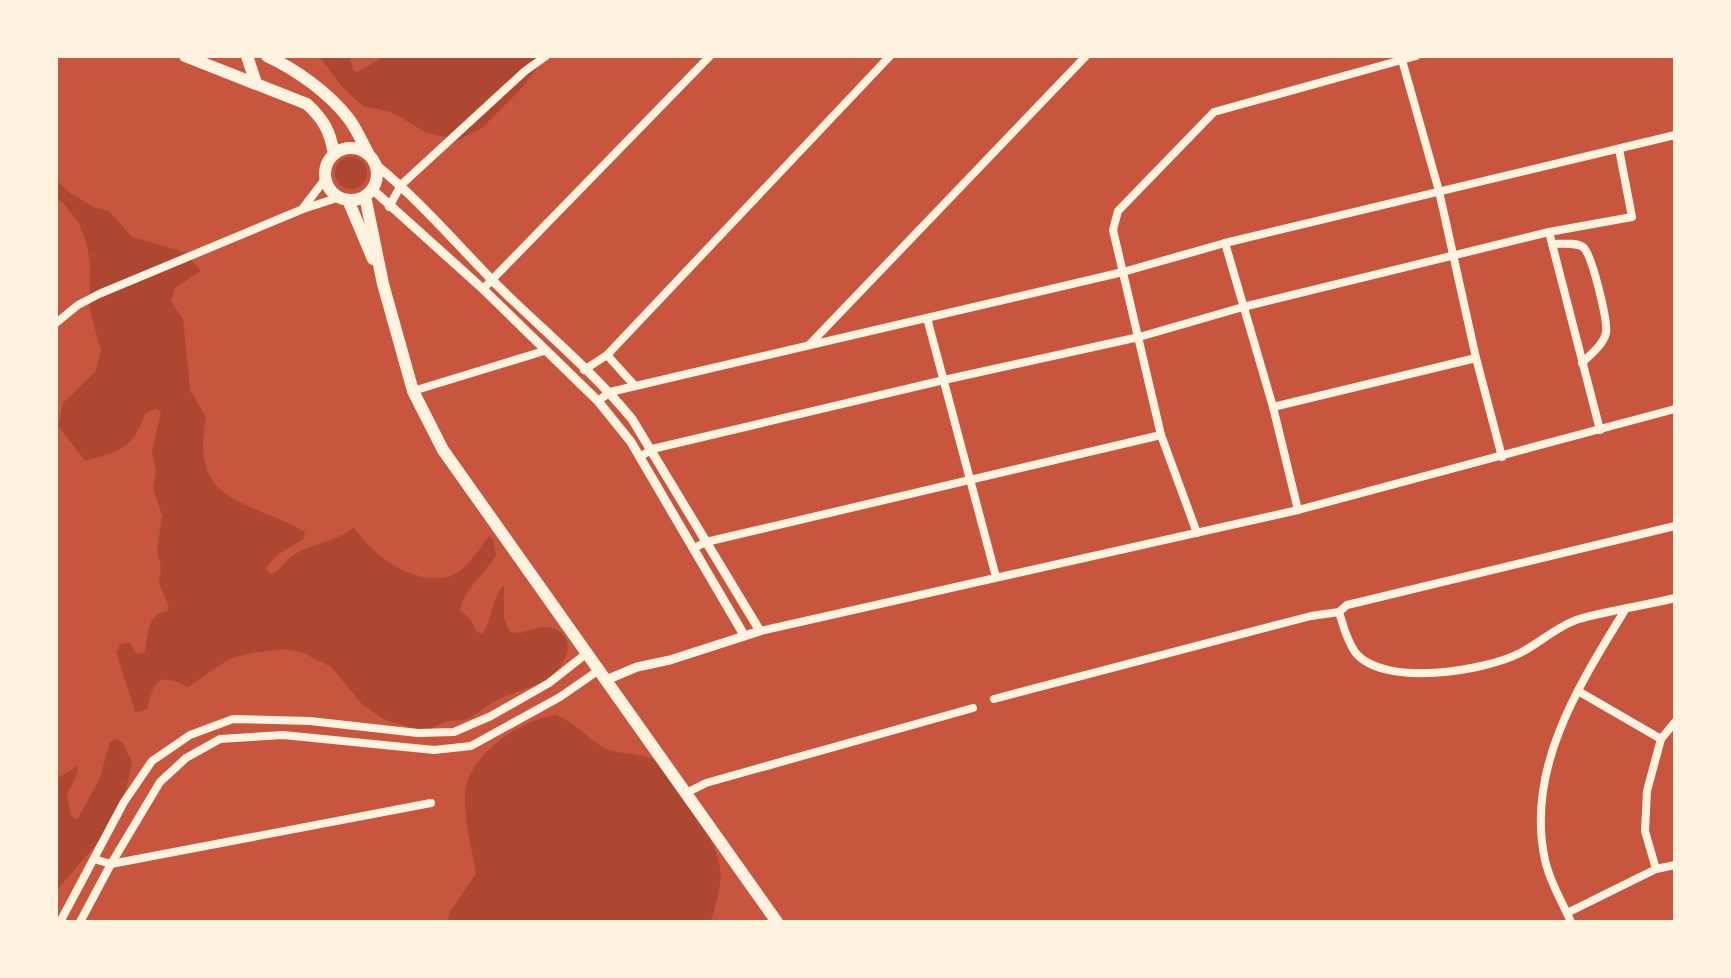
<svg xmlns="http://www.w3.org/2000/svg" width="1731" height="978" viewBox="0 0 1731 978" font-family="Montserrat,sans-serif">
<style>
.green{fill:#ae4732}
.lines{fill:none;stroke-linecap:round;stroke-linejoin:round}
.minor{stroke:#fff3e0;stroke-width:8}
.tertiary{stroke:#fff3e0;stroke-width:9}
.primary{stroke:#fff3e0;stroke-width:12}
</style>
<rect width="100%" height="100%" fill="#c8553d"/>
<g class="green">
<path d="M319,56H349L354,71L358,72L385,56H541L539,66L519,91L483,127L459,140L427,133L391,112L363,106L342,87Z"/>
<circle cx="351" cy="173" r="16"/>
<path d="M56,180L70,193L94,207L109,211L132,237L184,252L201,271L175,288L171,301L183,319L190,390L206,417C189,505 248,499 305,532L303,540C288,548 275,554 266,569L270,574C280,571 282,565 290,558C306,544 335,543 354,527C371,555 415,587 450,576C465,572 480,548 489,536L493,540L496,555C485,574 465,588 460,610L470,619L477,632L482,634C493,619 491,599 504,585V618L510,632C528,636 540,621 557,630C580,642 561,671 546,680C531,688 514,692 499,699C488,704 477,715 467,719C462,721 454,720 448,721C438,724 430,731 419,732L413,728L383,719L362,704L331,667L301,652L283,649L251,653L229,659L188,687C158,672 155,680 147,709L136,713L116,652L120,645L129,642L137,654L145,652C148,635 147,614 167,611L169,607L159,583L161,568L157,551L162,515L153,488L156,471L152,451L161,412L155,409L145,414C132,450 120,451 85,461L58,426L63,403L95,372L101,351L89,306L90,263L86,241L78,222L63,203L56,198Z"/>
<path d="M556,715C576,723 584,735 601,746C618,757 641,750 659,763C683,781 715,839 720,868C723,886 715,905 711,922H447L450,912L476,874C472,849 464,820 465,795C466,756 521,719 556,715Z"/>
<path d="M116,739L123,743L132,762L120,817L56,891V779L78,766L77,774L67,795L71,816L77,820L100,778L110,742Z"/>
</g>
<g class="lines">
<g class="minor">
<path d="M1402,60L1439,191L1476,358L1502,457"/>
<path d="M389,207L401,185L525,71L546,56"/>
<path d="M303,208L326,178"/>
<path d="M1549,232L1600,430"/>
<path d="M1225,243L1273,407L1298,510"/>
<path d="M1552,244C1562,244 1576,242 1583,247C1592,254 1608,321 1606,333C1603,345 1591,354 1582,363"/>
<path d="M483,289L710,56"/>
<path d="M927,318L996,577"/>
<path d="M56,323L78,305L99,294L303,209L340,197"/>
<path d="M810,344L1086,56"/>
<path d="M607,355L635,386"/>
<path d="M584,370L607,355L890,56"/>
<path d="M413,391L544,351"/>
<path d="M598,401L610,392L1123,272L1225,243L1675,135"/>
<path d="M1273,407L1476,358"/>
<path d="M640,457L652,449L944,380L1139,337L1243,307L1549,232L1632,217L1619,149"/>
<path d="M1675,526L1347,605L1339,612C1343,625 1347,641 1355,652C1383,688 1485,671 1520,653C1540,643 1557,626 1579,619C1610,610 1643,606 1675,598"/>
<path d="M1197,533L1161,435L1113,230L1118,211L1214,112L1416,56"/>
<path d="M694,548L706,542L1161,435"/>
<path d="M760,631L1298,510L1675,409"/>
<path d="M1578,691L1661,739"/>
<path d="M994,699L1311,616L1339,612"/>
<path d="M686,793L706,783L973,708"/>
<path d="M94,859L111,864L431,803"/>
<path d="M1656,869L1645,831L1647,791L1661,739L1675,722"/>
<path d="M1567,913L1656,869L1675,865"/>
<path d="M60,922L124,802L152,761L190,735L233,719L310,721L418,733L454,732L491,716L549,683L587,653"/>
<path d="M80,922L111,864L160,782L186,758L220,739L283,735L434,750L471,746L560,697L599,670"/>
<path d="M1571,922C1562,901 1550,883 1545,860C1525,769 1579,685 1625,610"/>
</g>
<g class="tertiary">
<path d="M375,164C418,199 454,241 493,281C539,327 591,369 632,419L760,631L670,660L637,667L606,680"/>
<path d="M372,189L483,289L598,401L631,442L744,635"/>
</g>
<g class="primary">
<path d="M185,56L307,104C324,120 330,131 334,154"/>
<path d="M247,56L256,83"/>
<path d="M267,56C297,70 329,93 349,119C357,130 362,142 368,153"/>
<circle cx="351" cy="174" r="26"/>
<path d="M365,196L383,284L413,391L443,450L777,922"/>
<path d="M348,200L373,259"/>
</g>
</g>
<rect width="1731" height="978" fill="none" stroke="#fff3e0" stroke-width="116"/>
</svg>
